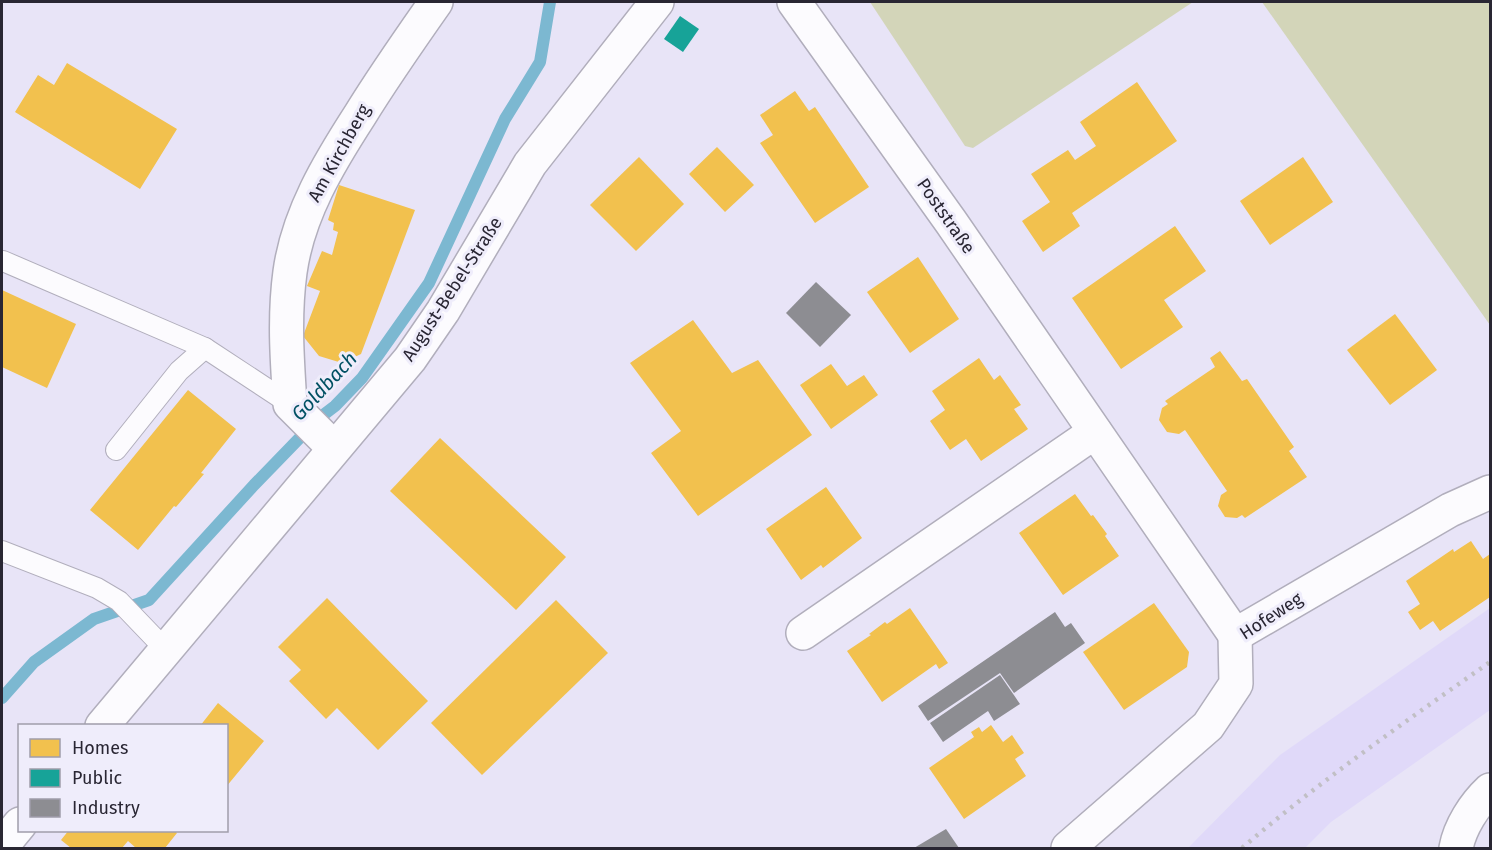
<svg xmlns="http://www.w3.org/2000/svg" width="1492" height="850" viewBox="0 0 1492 850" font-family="'Fira Sans',sans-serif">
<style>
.built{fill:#e0d9f9}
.green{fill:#d3d5b9}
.homes{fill:#f2c14e}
.public{fill:#17a398}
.industry{fill:#8d8d92}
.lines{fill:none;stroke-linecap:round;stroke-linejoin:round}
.stream{stroke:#7cb8d1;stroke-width:12}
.service-casing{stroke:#b1aebc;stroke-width:22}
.minor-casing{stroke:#b1aebc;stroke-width:36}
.tertiary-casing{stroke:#b1aebc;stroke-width:36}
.service{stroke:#fcfbfe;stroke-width:20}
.minor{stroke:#fcfbfe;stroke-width:33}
.tertiary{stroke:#fcfbfe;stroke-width:33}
.rail{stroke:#c1bfc5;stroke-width:4.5;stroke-dasharray:3 6;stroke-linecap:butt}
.labels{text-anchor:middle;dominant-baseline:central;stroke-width:6;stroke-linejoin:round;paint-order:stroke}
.street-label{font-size:18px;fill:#292633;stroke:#efedfb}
.water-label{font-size:20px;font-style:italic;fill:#005063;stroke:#efedfb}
</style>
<rect width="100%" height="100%" fill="#e8e4f7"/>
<path class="built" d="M1490,608V710L1331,822L1305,848H1188L1280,755Z"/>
<g class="green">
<path d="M870,2H1193L973,148L965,146Z"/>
<path d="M1262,2H1490V325Z"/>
</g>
<g class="homes">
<path d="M67,63L177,129L140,189L15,112L38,75L54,85Z"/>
<path d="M1137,82L1177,141L1072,213L1080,226L1043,252L1022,221L1050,202L1031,174L1068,150L1075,160L1096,146L1080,122Z"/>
<path d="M795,91L809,111L815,107L869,187L815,223L760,143L773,135L760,115Z"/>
<path d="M717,147L754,185L725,212L689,174Z"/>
<path d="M639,157L684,204L636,251L590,205Z"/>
<path d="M1303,157L1333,202L1270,245L1240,201Z"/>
<path d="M339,185L415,210L361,354L342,363L319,356L303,336L320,291L307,286L322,251L332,255L338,232L333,230L334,223L328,220Z"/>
<path d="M1175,226L1206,271L1164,300L1183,327L1121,369L1072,298Z"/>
<path d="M918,257L959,319L910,353L867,292Z"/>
<path d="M2,290L76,324L47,388L2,367Z"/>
<path d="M1395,314L1437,370L1390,405L1347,350Z"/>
<path d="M693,320L732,373L758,360L812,435L698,516L651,453L681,431L630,363Z"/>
<path d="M1220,351L1242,381L1247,379L1294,447L1289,451L1307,477L1245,518L1242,515L1237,518L1225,517L1218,506L1221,495L1227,491L1185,430L1179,434L1167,432L1159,420L1162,408L1168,404L1165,401L1215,367L1210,358Z"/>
<path d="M979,358L994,380L1000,375L1021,405L1014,409L1028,429L981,461L966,439L950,450L930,421L945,410L932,391Z"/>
<path d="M831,364L847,386L864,375L878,395L831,429L800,385Z"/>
<path d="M188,390L236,429L201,473L204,474L176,507L174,506L138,550L90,510Z"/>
<path d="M440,438L566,557L516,610L390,491Z"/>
<path d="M826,487L862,538L823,568L821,565L801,580L766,529Z"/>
<path d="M1075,494L1091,516L1093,515L1107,534L1105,536L1119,556L1063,595L1019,533Z"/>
<path d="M1471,541L1483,559L1490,554V597L1440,631L1433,621L1420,630L1408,612L1420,604L1406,581L1453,549L1454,552Z"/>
<path d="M327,598L428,701L378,750L337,708L326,719L289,681L301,670L278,647Z"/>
<path d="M556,600L608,653L482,775L431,723Z"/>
<path d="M1154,603L1189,652L1187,667L1124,710L1083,652Z"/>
<path d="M910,608L948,663L939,669L936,664L882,702L847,651L871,635L869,634L885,622L887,624Z"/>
<path d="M218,703L264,741L226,787V726H200Z"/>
<path d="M991,725L1003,742L1012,735L1024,753L1015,759L1026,776L964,819L929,768L974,737L971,732L979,727L982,732Z"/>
<path d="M69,830H174L177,833L165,848H136L128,841L122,848H71L61,840Z"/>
</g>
<path class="public" d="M680,16L699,29L683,52L664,39Z"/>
<g class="industry">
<path d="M816,282L851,315L820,347L786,313Z"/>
<path d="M1055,612L1065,627L1071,623L1085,643L1014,693L1000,673L928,721L918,706Z"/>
<path d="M1000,675L1020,704L994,721L988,711L943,742L930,723Z"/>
<path d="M946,829L959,848H914Z"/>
</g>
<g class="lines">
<path class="stream" d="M2,698L34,662L94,619L149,600L254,485L318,419L335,406L362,378L429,283L505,119L540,62L550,2"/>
<defs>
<g id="service">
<path d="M3,261L205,348L290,404"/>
<path d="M116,450L179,371L205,348"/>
<path d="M2,551L97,588L119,601L165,649"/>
</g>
<g id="minor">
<path d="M794,2L951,222L1235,635"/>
<path d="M334,448L290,404C287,359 284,316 290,272C298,214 329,163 360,115C384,76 410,39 436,2"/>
<path d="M803,633L1095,432"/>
<path d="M1235,635L1450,510L1490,492"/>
<path d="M1068,848L1208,726L1236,684L1235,635"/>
<path d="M1456,848C1460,827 1474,805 1490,790"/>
</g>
<g id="tertiary">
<path d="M102,726L410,359L443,311L530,164L657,2"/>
<path d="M2,846L20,824"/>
</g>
</defs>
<use href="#service" class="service-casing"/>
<use href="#minor" class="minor-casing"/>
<use href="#tertiary" class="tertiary-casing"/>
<use href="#service" class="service"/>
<use href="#minor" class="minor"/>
<use href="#tertiary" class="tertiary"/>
<path class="rail" d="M1242,848C1320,781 1406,721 1490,662"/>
</g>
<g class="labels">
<g class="street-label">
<text transform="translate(339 153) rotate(-61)">Am Kirchberg</text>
<text transform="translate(946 216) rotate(55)">Poststraße</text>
<text transform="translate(452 289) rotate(-57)">August-Bebel-Straße</text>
<text transform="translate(1271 616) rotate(-33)">Hofeweg</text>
</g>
<g class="water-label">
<text transform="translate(324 386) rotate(-47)">Goldbach</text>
</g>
</g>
<rect width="1492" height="850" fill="none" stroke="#292633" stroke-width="6"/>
<rect x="18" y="724" width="210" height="108" fill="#efedfb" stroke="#a09dab" stroke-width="1.5"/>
<rect x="30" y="739" width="30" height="18" fill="#f2c14e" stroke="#a09dab" stroke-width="1.5"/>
<text x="72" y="754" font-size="18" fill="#292633">Homes</text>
<rect x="30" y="769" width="30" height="18" fill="#17a398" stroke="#a09dab" stroke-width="1.5"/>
<text x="72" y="784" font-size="18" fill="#292633">Public</text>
<rect x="30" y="799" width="30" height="18" fill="#8d8d92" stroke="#a09dab" stroke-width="1.5"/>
<text x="72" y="814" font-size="18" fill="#292633">Industry</text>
</svg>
